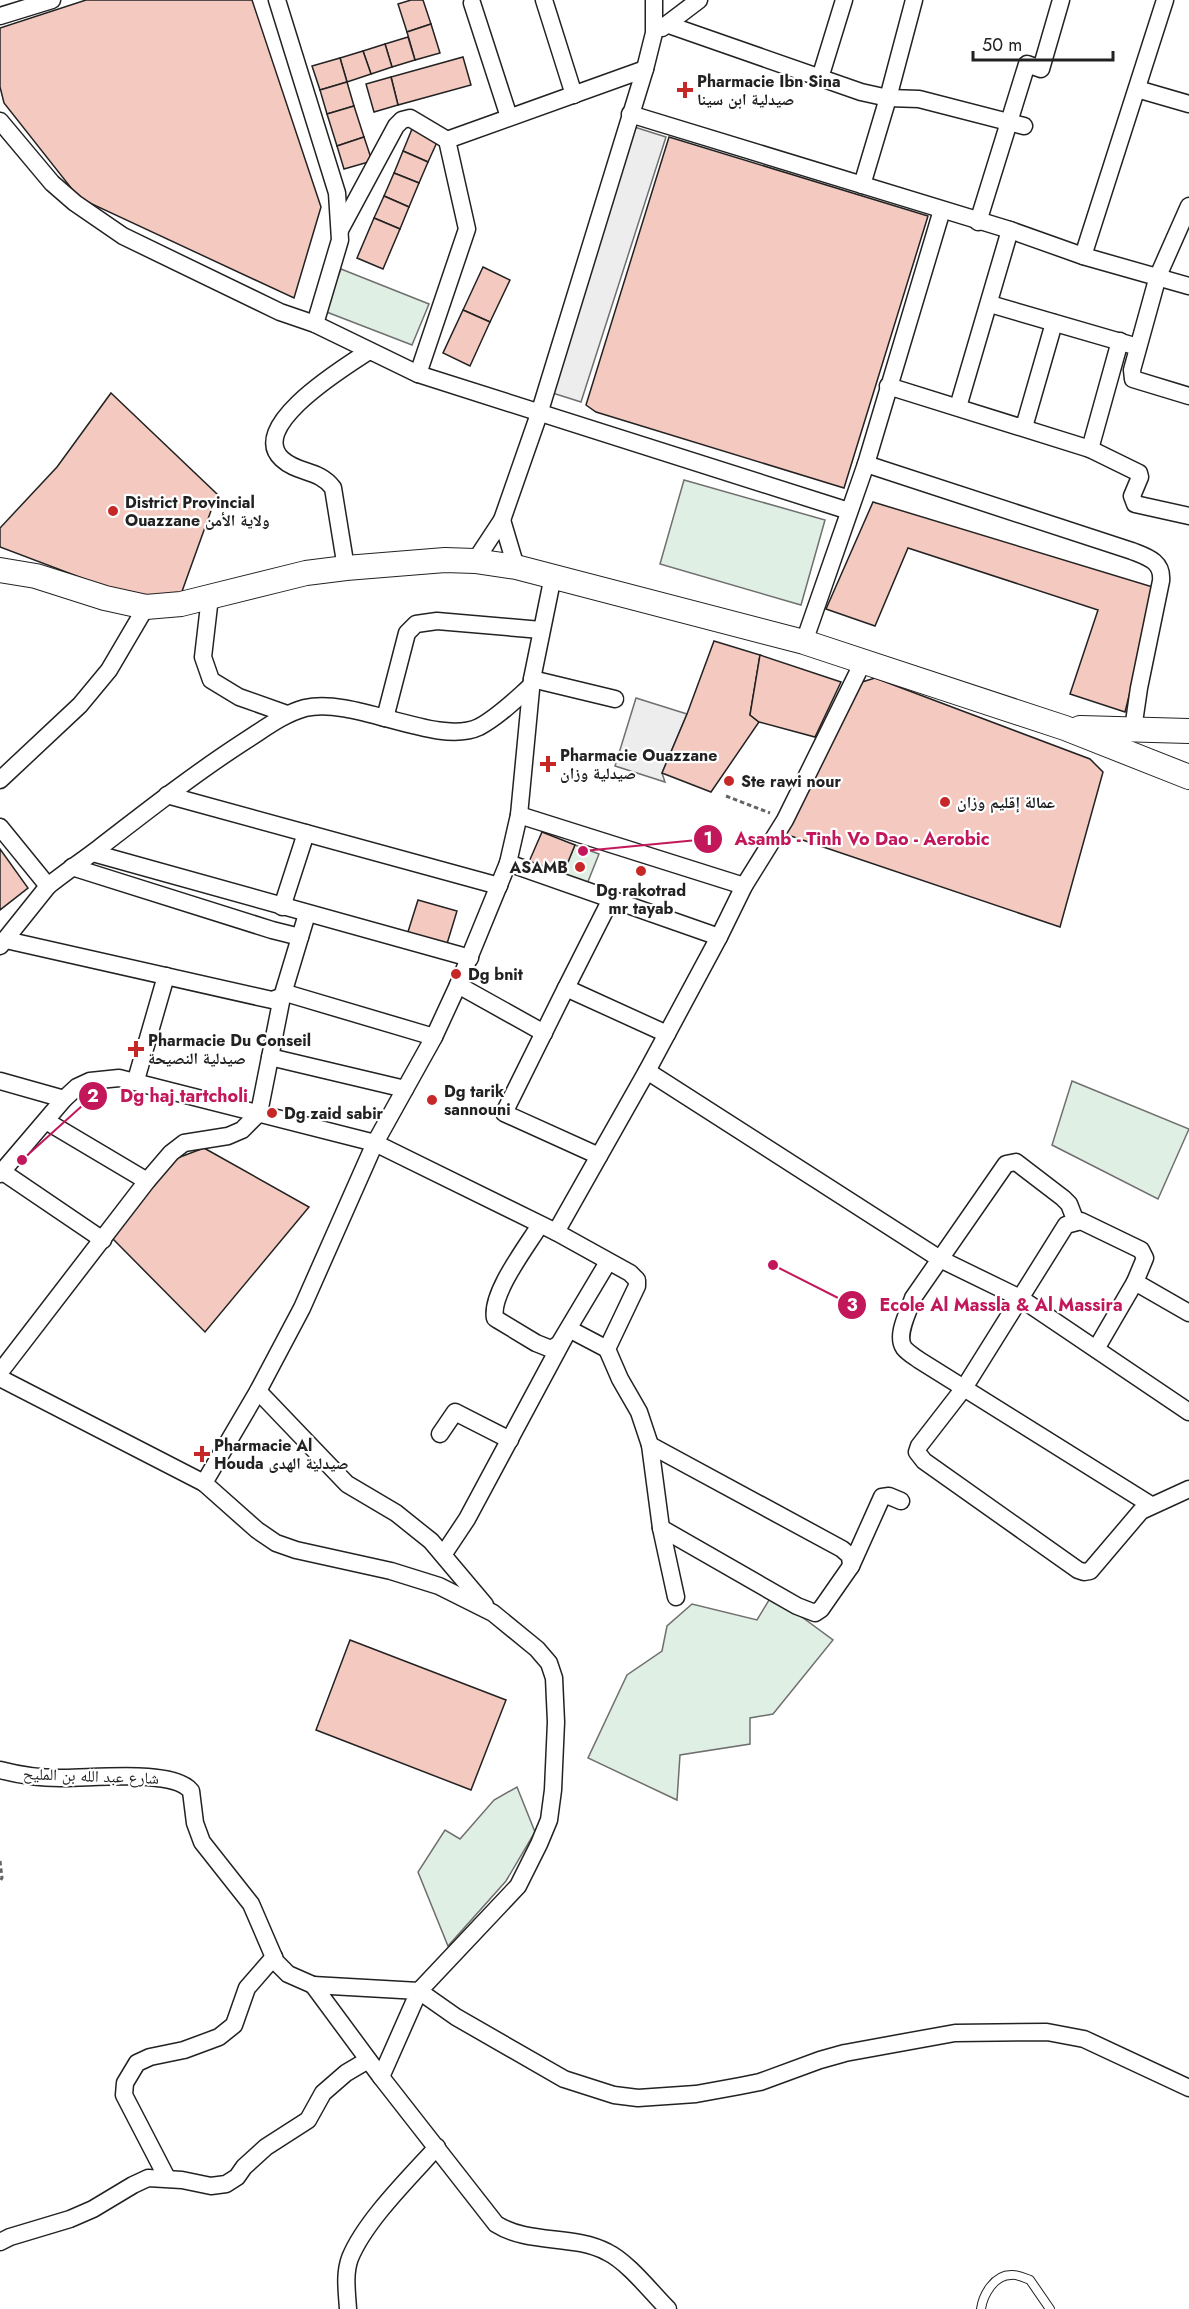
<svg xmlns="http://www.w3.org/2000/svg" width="1189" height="2309" viewBox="0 0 1189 2309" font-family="Jost,'Noto Naskh Arabic',sans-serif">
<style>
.green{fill:#e0efe3;stroke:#6f6f6f;stroke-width:1.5}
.parking{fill:#ededed;stroke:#6f6f6f;stroke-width:1.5}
.building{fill:#f3c9c0;stroke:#222;stroke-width:1.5}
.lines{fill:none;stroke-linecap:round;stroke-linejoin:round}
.lane-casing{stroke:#222;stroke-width:10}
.street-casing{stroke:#222;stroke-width:19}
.secondary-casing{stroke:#222;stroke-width:26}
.path{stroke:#646464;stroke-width:3;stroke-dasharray:4.5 3;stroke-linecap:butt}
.lane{stroke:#fff;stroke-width:8}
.street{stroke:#fff;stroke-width:16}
.secondary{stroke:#fff;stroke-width:24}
.poi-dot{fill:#c62828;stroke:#fff;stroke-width:2}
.labels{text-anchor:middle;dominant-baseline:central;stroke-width:4.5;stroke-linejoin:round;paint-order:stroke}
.poi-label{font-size:16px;font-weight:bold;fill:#222;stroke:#fff;text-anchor:start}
.street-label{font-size:16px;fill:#222;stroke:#fff}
.leader{fill:none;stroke:#c2185b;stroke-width:2}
.callout-dot{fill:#c2185b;stroke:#fff;stroke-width:2}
.mark-label{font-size:18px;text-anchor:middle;font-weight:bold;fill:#fff}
.callout-label{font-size:18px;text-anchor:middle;font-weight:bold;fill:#c2185b;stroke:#fff;stroke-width:4.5;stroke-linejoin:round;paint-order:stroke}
</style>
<rect width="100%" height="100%" fill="#fff"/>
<g class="green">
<path d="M341,269L429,304L412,345L324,311Z"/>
<path d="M684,480L825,520L801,605L660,564Z"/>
<path d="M575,845L599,854L585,889L561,879Z"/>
<path d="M1072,1081L1189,1129L1158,1199L1052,1145Z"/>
<path d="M772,1595L833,1640L773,1714L750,1718V1744L680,1755L677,1800L588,1758L627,1675L662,1651L667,1626L692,1604L757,1620Z"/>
<path d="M517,1787L535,1832L506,1881L448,1946L418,1872L445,1830L460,1839L494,1800Z"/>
</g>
<g class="parking">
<path d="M625,124L666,137L581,402L540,389Z"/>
<path d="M636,698L687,714L662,773L665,782L615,766Z"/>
</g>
<g class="building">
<path d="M86,0H252L321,207L294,298L79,198L4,103L0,87V28Z"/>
<path d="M411,0H423L431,24L407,32L398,4Z"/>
<path d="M431,24L440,53L415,60L407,32Z"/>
<path d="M408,37L415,60L392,67L385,44Z"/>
<path d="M385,44L392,67L371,74L363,51Z"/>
<path d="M363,51L371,74L347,82L340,58Z"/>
<path d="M463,57L471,85L398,105L391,77Z"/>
<path d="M340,58L347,82L320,90L312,66Z"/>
<path d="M391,77L398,105L374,112L366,84Z"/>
<path d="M347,82L354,106L327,114L320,90Z"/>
<path d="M354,106L364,137L337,146L327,114Z"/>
<path d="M412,129L438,140L428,162L403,151Z"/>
<path d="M364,137L372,161L344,169L337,146Z"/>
<path d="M669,137L928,216L844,488L596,412L586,405Z"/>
<path d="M403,151L428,162L419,183L394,173Z"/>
<path d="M394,173L419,183L409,207L384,196Z"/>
<path d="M384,196L409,207L400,229L374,218Z"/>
<path d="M374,218L400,229L383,269L357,258Z"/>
<path d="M483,267L510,280L490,322L463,310Z"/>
<path d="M463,310L490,322L470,366L443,353Z"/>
<path d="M111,393L217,494L180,597H132L0,547V528L57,467Z"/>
<path d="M873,502L1156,588L1125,712L1070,694L1098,610L908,548L875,626L826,609Z"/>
<path d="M714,641L760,655L750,715L759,722L711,792L662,773L687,714Z"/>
<path d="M760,655L841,682L815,737L759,722L750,715Z"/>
<path d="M875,678L1090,759L1103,772L1060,927L779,832L862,682Z"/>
<path d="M542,832L575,845L561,879L528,864Z"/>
<path d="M0,849L28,888L0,910Z"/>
<path d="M418,900L457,911L446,947L407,935Z"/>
<path d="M204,1148L309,1207L205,1332L112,1238L172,1160Z"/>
<path d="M350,1640L506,1700L471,1790L316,1730Z"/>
</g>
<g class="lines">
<defs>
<path id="lane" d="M981,2309C983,2295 994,2275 1011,2275C1017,2274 1025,2278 1030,2280L1050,2309"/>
<g id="street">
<path d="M277,0L337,193L340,240L315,324"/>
<path d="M544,0L574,95"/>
<path d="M472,3L509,117"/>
<path d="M0,16L52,0"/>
<path d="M669,25L861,92L888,98L919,99L1024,126"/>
<path d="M662,28L699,0"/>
<path d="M820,78L844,0"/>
<path d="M1137,89L1189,104"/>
<path d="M630,114L1010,230L1083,256L1189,286"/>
<path d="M0,121L52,183L75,203L123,236L280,312L315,324L418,374L849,511"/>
<path d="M862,185L888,98L914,0"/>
<path d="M1189,206L1158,276L1132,370L1133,379L1189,396"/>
<path d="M978,222L1027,64L1041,69L1061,0"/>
<path d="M340,230L396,126L402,120L410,118L447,140"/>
<path d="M1083,256L1165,0"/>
<path d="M990,304L1138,347"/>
<path d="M418,374L467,229L447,140L645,69"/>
<path d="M888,386L1090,449L1139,473L1140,477L1132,496L1135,504L1189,516"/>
<path d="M958,407L1010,230"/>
<path d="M1024,427L1054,323"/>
<path d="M1090,449L1120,341"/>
<path d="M866,464L942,210"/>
<path d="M502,520L516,567"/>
<path d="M475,561L502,520L539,414L645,69L654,33V0"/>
<path d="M346,568L333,488C319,469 298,474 282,459C246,426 348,365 369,351"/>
<path d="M553,576L532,679L519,815L508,863L458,985L434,1037L375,1143L302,1308L258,1391L204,1483L257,1530L276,1543L296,1550L391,1571L439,1586L493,1613L537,1649L549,1663L554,1678L556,1722L553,1790L549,1820L539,1844L518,1886L419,1991L381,2077L313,1985L419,1991L456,2017L564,2079L614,2095L638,2098L696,2094L740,2086L760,2082L820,2060L845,2053L955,2033L1047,2032L1084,2039L1189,2088"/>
<path d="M210,597L203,657L211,680L239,697L287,714"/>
<path d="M804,642L866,464L1132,551C1147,557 1163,561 1161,581L1139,688L1133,729"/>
<path d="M532,679L615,699"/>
<path d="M385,718L407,633L416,624L437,621L541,630"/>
<path d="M0,780L80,705L109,670L146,607"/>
<path d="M167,795L499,886"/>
<path d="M519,815L744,886"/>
<path d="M0,827L48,886C64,873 82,861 99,848C147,811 194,774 245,741C264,729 283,714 305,708C354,696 437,747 479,727C498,717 516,699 532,685"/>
<path d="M93,853L470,958"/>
<path d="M508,863L719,937"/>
<path d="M72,867L272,930L300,937"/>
<path d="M611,899L566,988L667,1034"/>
<path d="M282,907L306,833"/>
<path d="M6,940L272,1000L289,994L434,1037"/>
<path d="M0,946L48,886"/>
<path d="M458,985L544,1033"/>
<path d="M566,988L504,1113L599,1156"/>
<path d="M270,1057L405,1089"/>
<path d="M647,1071L940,1259L1020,1298L1189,1412"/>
<path d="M136,1080L166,976"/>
<path d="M0,1081L64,1099"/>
<path d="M46,1121L147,1181"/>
<path d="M0,1170L103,1240"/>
<path d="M0,1174L64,1099L77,1087L90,1081L119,1078L375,1143L556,1232L630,1273L637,1280V1286L607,1349L620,1379L639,1412L650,1445L661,1528L676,1597"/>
<path d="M1076,1222L1069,1204L1063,1198L1016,1162L1006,1164L913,1298C909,1311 895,1335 904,1348C908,1353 915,1357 919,1360L1151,1505"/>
<path d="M540,1225C527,1246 490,1294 495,1318L498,1320L536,1343L551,1349L559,1344L608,1262"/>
<path d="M556,1232L647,1071L719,937L744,886L785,820L863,662"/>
<path d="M1189,1313L1135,1282L1145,1258L1141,1250L1081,1221L1066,1225L964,1388L919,1446L917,1452L924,1461L1078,1570L1084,1572L1090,1571L1141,1511L1189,1489"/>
<path d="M1096,1349L1135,1282"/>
<path d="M0,1372L147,1181L171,1153L184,1143L228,1136L242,1130L259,1113L282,997L307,914"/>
<path d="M0,1378L204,1483"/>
<path d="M258,1391L347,1484L396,1513L431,1541L485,1605"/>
<path d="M440,1434L455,1412L510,1440"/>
<path d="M650,1445L842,1549L850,1556L851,1566L821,1609L815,1613L797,1606L661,1528"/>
<path d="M443,1555L467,1519L569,1329L607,1349"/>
<path d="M851,1566L882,1497L889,1496L901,1501"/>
<path d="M0,1770C19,1775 40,1778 60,1778C88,1779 173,1768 191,1791L195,1823L202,1842L251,1904L276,1962L288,1974L313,1985"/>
<path d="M381,2077L496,2224C529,2245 573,2234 607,2252C628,2262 651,2292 668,2309"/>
<path d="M167,2178L124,2095L125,2083L137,2063L150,2057L184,2050L219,2037L234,2025L247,1988L274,1957"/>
<path d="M0,2242L10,2237L70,2219L93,2209L133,2185L148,2178L182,2180L211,2186L226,2184L237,2177L244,2167L266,2147L308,2120L323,2093L346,2073L368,2060"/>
<path d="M348,2309C347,2292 344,2274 350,2258C365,2221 410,2177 437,2147"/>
</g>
<g id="secondary">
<path d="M0,570L36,576L105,598L146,607L181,604L306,573L346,568L445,560L475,561L516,567L804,642L1065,728L1189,777"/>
<path d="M1080,728L1189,731"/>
</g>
</defs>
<use href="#lane" class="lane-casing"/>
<use href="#street" class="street-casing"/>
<use href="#secondary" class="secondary-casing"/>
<g class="path">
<path d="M726,796L770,813"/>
<path d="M0,1861L2,1878L0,1881"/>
</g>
<use href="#lane" class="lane"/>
<use href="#street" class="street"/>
<use href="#secondary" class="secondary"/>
</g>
<g class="poi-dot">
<path d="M682 81h6v6h6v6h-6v6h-6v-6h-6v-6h6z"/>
<circle cx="113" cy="511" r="6"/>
<path d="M545 755h6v6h6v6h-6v6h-6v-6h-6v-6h6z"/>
<circle cx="729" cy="781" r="6"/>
<circle cx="945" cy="802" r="6"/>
<circle cx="580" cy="867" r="6"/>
<circle cx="641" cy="871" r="6"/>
<circle cx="456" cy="974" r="6"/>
<path d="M133 1040h6v6h6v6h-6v6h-6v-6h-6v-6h6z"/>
<circle cx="432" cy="1100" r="6"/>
<circle cx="272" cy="1113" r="6"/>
<path d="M199 1445h6v6h6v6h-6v6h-6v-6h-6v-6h6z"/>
</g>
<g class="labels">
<g class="poi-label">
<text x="697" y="81">Pharmacie Ibn Sina<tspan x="697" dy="18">صيدلية ابن سينا</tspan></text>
<text x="125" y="502">District Provincial<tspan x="125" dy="18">Ouazzane ولاية الأمن</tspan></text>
<text x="560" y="755">Pharmacie Ouazzane<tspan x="560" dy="18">صيدلية وزان</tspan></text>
<text x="741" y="781">Ste rawi nour</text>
<text x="957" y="802">عمالة إقليم وزان</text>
<text x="568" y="867" text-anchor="end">ASAMB</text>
<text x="641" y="890" text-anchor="middle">Dg rakotrad<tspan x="641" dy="18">mr tayab</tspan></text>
<text x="468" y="974">Dg bnit</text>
<text x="148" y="1040">Pharmacie Du Conseil<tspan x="148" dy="18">صيدلية النصيحة</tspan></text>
<text x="444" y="1091">Dg tarik<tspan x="444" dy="18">sannouni</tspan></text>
<text x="284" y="1113">Dg zaid sabir</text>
<text x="214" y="1445">Pharmacie Al<tspan x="214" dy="18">Houda صيدلية الهدى</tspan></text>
</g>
<g class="street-label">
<text transform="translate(91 1776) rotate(2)">شارع عبد الله بن المليح</text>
</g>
</g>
<path class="leader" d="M583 851L708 839M22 1160L93 1096M773 1265L852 1305"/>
<g class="callout-dot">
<circle cx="583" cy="851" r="6"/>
<circle cx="22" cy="1160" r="6"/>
<circle cx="773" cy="1265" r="6"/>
<circle cx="708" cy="839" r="15"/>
<circle cx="93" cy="1096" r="15"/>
<circle cx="852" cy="1305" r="15"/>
</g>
<g class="mark-label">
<text x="708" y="845">1</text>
<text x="93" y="1102">2</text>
<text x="852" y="1311">3</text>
</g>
<g class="callout-label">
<text x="862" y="845">Asamb - Tinh Vo Dao - Aerobic</text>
<text x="184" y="1102">Dg haj tartcholi</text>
<text x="1001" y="1311">Ecole Al Massla &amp; Al Massira</text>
</g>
<path d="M973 51v9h140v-9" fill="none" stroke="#222222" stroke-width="3"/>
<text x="982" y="51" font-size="18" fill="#222222" stroke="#ffffff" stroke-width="4.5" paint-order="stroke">50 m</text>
</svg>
